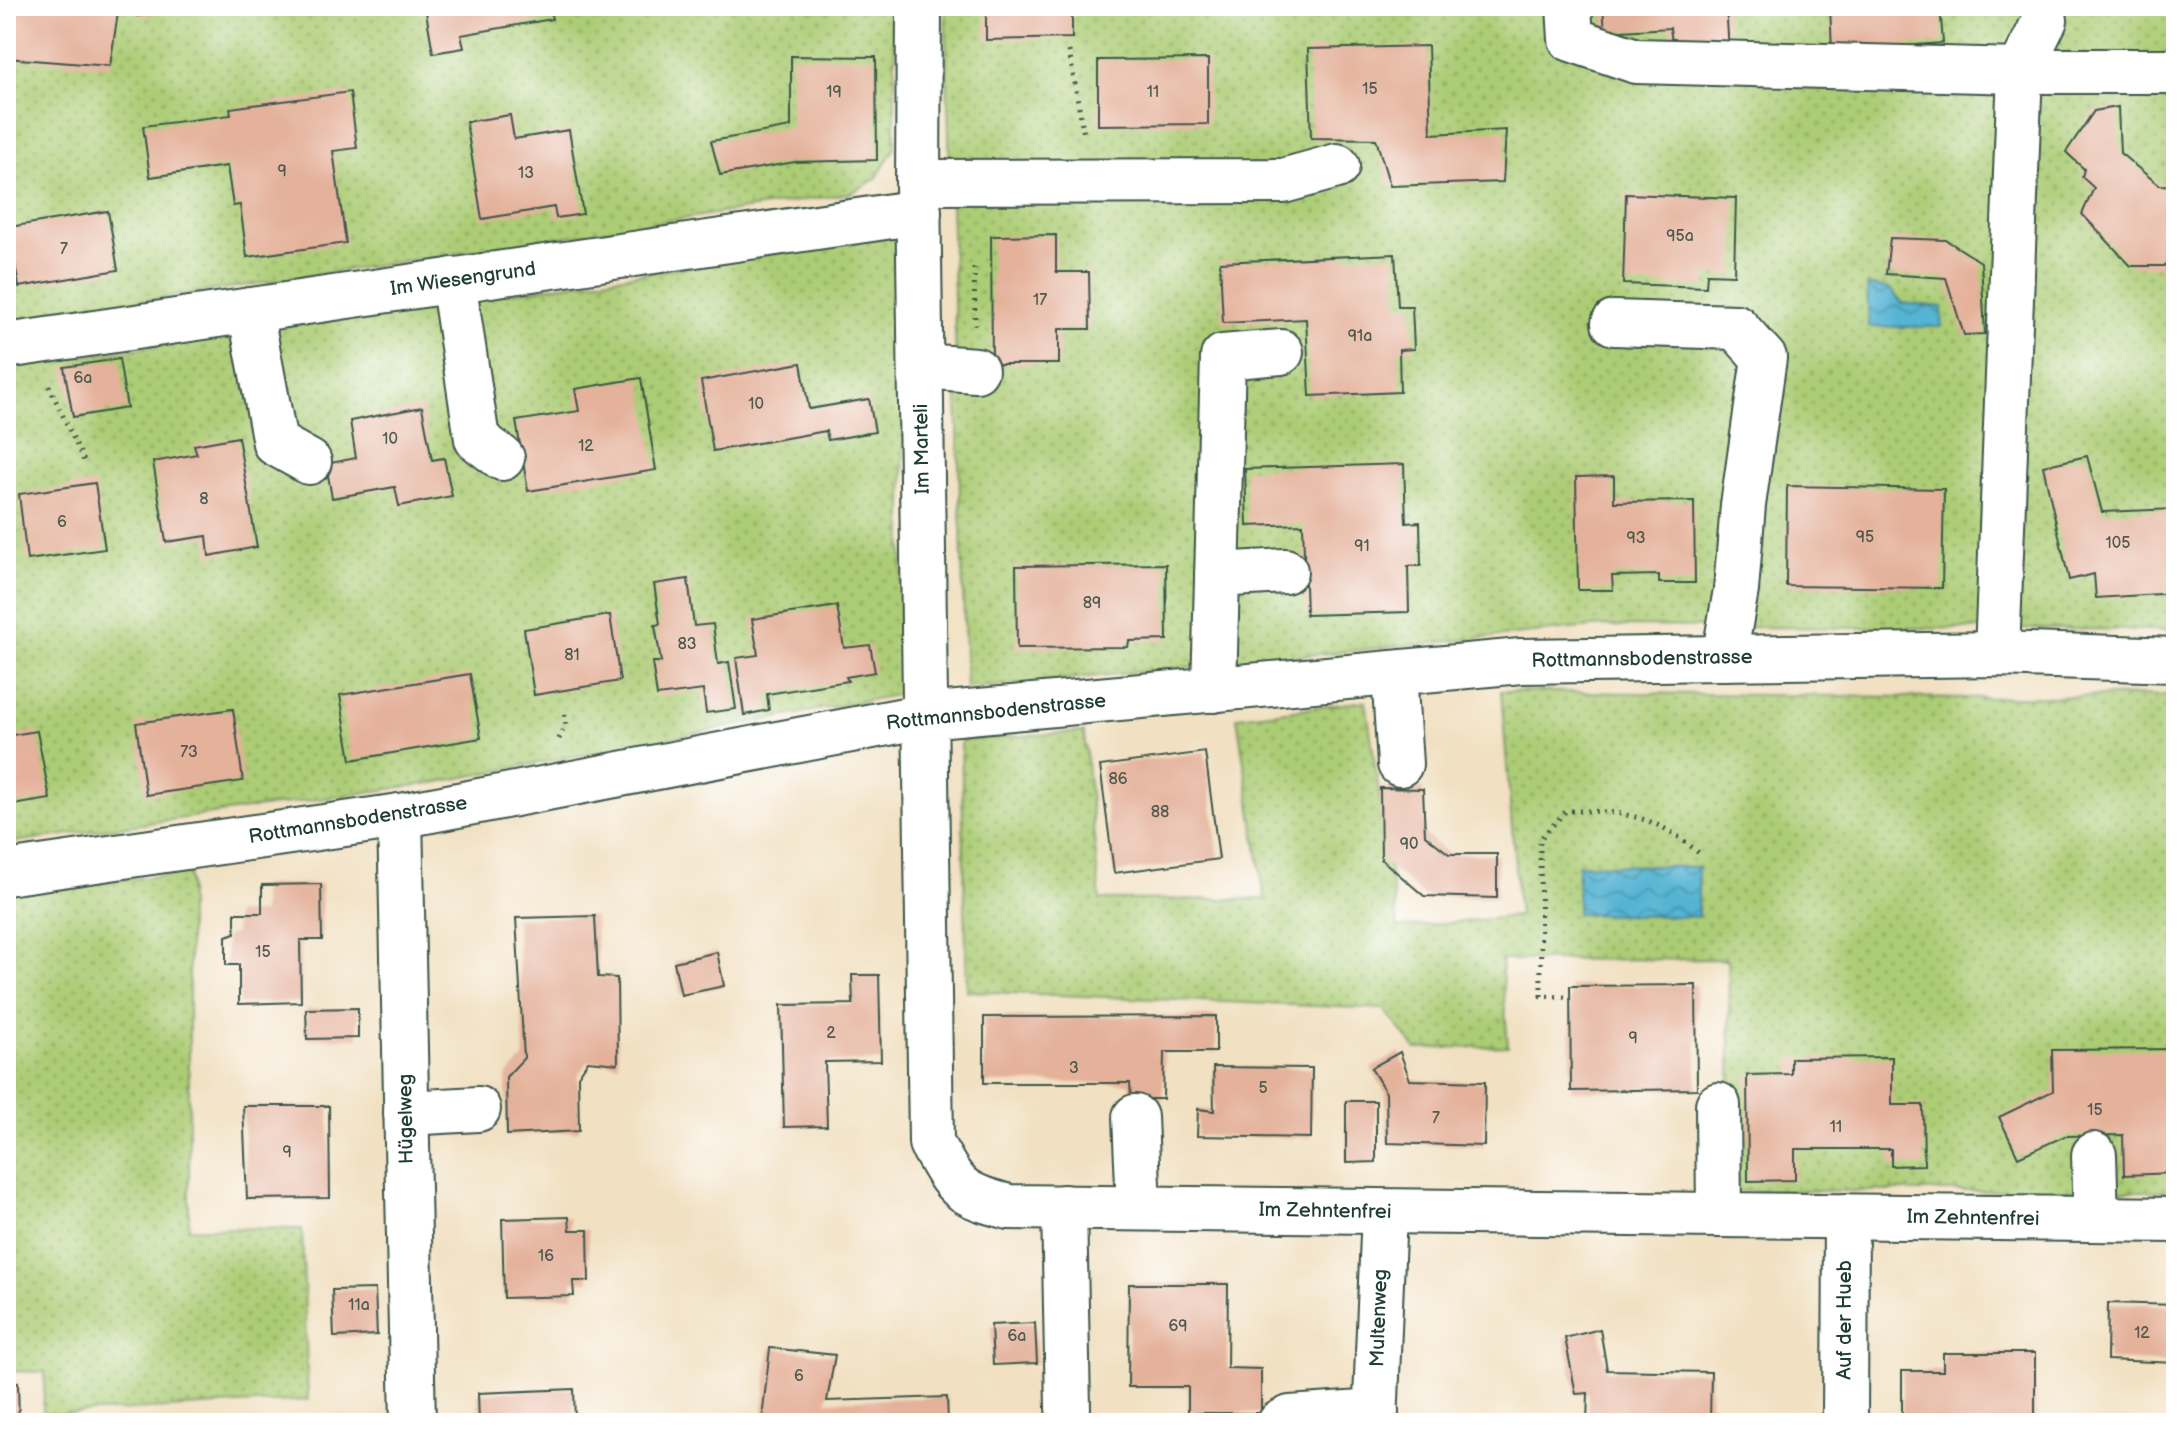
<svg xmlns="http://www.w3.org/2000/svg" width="2182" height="1429" viewBox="0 0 2182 1429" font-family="'Balsamiq Sans',sans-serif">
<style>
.garden{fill:url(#garden-dots);stroke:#668454;stroke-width:2}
.water{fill:url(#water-waves);stroke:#3a7884;stroke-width:2}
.building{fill:#e4b19a}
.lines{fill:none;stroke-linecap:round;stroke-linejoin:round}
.minor-casing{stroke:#3e5549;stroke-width:48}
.path{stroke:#3e5549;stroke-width:5;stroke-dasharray:2 6;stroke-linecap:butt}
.minor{stroke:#fff;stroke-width:44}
.labels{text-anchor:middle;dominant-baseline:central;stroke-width:6;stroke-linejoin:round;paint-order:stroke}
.number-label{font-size:16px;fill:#505a4e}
.street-label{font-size:20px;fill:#1f3d34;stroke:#fff}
</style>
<defs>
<pattern id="garden-dots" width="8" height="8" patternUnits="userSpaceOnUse" patternTransform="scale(2)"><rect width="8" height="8" fill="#accc75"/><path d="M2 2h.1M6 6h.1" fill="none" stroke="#8ba761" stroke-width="1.8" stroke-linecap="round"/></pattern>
<pattern id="water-waves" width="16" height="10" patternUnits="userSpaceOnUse" patternTransform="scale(2)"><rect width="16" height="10" fill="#54b4d3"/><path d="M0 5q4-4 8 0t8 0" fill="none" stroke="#4594ac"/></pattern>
</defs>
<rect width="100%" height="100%" fill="#fff"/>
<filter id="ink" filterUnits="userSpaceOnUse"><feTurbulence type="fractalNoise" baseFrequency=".0125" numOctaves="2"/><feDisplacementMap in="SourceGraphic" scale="16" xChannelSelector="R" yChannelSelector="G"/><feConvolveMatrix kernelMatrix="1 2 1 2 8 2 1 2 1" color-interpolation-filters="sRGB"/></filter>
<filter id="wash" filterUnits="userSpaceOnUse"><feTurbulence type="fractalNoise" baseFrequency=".006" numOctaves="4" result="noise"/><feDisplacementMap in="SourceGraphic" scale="32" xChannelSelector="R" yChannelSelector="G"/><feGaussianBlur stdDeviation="1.8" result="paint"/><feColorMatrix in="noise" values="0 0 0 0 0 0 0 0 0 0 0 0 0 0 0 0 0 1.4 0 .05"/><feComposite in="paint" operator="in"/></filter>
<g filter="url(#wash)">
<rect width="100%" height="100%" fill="#f1e0c1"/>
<g class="garden">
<path d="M6,6H895V147L876,179L851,193L6,322Z"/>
<path d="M945,6H2176V630L1603,626L966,689Z"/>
<path d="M906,234L901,694L439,782L6,843V368Z"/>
<path d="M1501,691L1970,698L2176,695V1191H1733L1728,959L1501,960L1508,1046L1416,1049L1384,1009L967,991L961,740L1084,732L1100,900L1265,899L1237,717L1366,701L1398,928L1519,916Z"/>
<path d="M189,873V1228L302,1229L308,1400L43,1415L45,1372L6,1371V892Z"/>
</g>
<g class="water">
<path d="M1867,285L1890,289L1902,303L1942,307L1941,327H1869Z"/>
<path d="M1578,864L1698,867V917L1577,914Z"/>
</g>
<g id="blocks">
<g class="building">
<path d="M6,6H119L110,66L6,58Z"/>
<path d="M137,6H191V8L138,16Z"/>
<path d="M425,6H563V7L550,10L552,19L461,35L464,48L433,53Z"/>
<path d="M986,6H1072V38L986,40Z"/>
<path d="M1603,6H1726L1729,50L1673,49L1670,28L1605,32Z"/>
<path d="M1830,6H1940L1943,43L1832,51Z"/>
<path d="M1428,46L1431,134L1506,130L1503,182L1390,186L1376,139L1311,138L1308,49Z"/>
<path d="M791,56L876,57L877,160L795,162L720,175L711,141L791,127Z"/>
<path d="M1208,59V124L1098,125V60Z"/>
<path d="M350,92L357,148L333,151L346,243L247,257L240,205L233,206L227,166L150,177L143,126L231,115L230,108Z"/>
<path d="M2118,107L2120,153L2159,185L2176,186V256L2164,266H2131L2082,214L2094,188L2082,177L2084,169L2066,152L2094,111Z"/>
<path d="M510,115L514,139L569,130L583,214L556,218L554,207L482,219L466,122Z"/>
<path d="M1626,194L1736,198L1734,275L1707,274L1706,287L1623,284Z"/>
<path d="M108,211L118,270L19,287L9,227Z"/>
<path d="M1056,235V272H1089L1090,329H1059V364H992L991,236Z"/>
<path d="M1890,238L1946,240L1981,262L1985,334L1964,335L1946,278L1886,274Z"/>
<path d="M1395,254L1398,306H1412L1414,349L1399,350L1400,392L1310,396L1306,319L1223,323L1220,262Z"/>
<path d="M119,359L127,408L73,417L64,367Z"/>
<path d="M801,363L809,409L869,399L875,432L828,440L826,431L713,451L701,381Z"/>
<path d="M641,378L656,470L528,491L516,421L579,411L575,389Z"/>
<path d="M422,407L432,460L444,458L452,496L399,506L395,487L332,498L326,464L356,458L350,421Z"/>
<path d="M238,437L257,547L209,556L207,536L166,542L153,462L197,454L194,445Z"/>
<path d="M2087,456L2102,512L2176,509V593L2096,598L2094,574L2069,580L2043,466Z"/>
<path d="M1404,464L1406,523L1420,522L1421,566H1408L1409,612L1306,615L1303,524L1247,526L1245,469Z"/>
<path d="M1614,476V502L1694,501L1695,583H1659V575L1612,576L1613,590H1578L1576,477Z"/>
<path d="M95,483L105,549L27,560L19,494Z"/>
<path d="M1787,486L1944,489L1942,588L1786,586Z"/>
<path d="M1166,564L1167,640L1129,641L1128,647L1017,648L1016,566Z"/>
<path d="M688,579L694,626L713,624L718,664L729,662L736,709L706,713L703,690L657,696L652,662H661L655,625L660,624L654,584Z"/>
<path d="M837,606L844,648L870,645L875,672L846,677L848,681L767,694L769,710L744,715L736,658L758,655L752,619Z"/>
<path d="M610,615L620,681L534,695L524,629Z"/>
<path d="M470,674L481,738L351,760L340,695Z"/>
<path d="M233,709L243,781L146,795L136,723Z"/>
<path d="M37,731L50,799L6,806V736Z"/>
<path d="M1205,752L1219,859L1114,873L1100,766Z"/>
<path d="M1380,788L1423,789L1425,835L1449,854H1497V898L1424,896L1381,859Z"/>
<path d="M321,884L322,940H300L301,1002L239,1004V965H226V936L235,933V913H262V885Z"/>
<path d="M595,916L598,977L617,978L618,1064L588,1061L578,1076L579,1131L507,1135L506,1077L524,1058L516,918Z"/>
<path d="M717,952L724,986L681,995L674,962Z"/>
<path d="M852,975H879L881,1061L825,1062L827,1126L784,1127L781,1005L853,1004Z"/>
<path d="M1696,985L1697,1089L1571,1091L1570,986Z"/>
<path d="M358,1008V1038L307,1039L306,1009Z"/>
<path d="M1216,1016V1052H1164L1163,1099H1131L1130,1083H984V1017Z"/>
<path d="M2175,1049L2176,1173L2124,1175L2123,1135L2065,1136L2018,1157L1999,1117L2053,1091L2052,1050Z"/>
<path d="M1400,1052L1410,1080L1485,1082L1484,1146L1387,1143L1386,1093L1371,1068Z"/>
<path d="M1892,1057V1105H1923L1924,1165L1891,1166V1149H1795V1180L1748,1181L1747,1075L1791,1074V1058Z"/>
<path d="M1213,1067L1312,1068L1311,1138L1197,1136L1198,1109L1214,1111Z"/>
<path d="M1346,1101H1376V1162L1346,1163Z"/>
<path d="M243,1106H329L330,1198L247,1199Z"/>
<path d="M569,1217L570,1230H588L589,1281H573L574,1296L504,1298L502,1219Z"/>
<path d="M1129,1284H1228L1227,1368L1261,1369V1413H1188V1387H1128Z"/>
<path d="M375,1289L377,1335L334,1337L332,1290Z"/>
<path d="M2108,1303L2176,1305V1363L2107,1360Z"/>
<path d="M1035,1323L1037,1363L993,1365L991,1325Z"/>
<path d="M1600,1329L1607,1370L1711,1372L1710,1423H1587L1588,1393L1576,1394L1565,1338Z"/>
<path d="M770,1348L835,1355L827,1401L947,1397L948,1423H764L763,1410Z"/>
<path d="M1943,1353H2035V1423H1902V1371H1943Z"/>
<path d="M6,1382H18L19,1423H6Z"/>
<path d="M574,1389L575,1423H479L478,1393Z"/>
<path d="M338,1419V1423H306V1420Z"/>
</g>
</g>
</g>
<g filter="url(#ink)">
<use href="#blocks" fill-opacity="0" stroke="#3e5549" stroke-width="2"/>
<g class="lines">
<defs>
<g id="minor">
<path d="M919,6L918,182L931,1143C956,1188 958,1194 1009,1207L2176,1220"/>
<path d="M1569,6L1571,39L1636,61L2020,71H2176"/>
<path d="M918,182L1283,181L1337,166"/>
<path d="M453,280L477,439L502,458"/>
<path d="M250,310L275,443L309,462"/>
<path d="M1614,323L1736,327L1764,358L1743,505L1736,590L1724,658"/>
<path d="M6,346L919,212"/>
<path d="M921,366L976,370"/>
<path d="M1217,575L1285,571"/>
<path d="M1997,654L2020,71L2045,20"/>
<path d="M1394,673L1400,764"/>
<path d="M1214,690L1223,357L1281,352"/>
<path d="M400,816L413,1423"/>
<path d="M6,873L400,816L925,716L1521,661L1997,654L2176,660"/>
<path d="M1718,1105L1719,1215"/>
<path d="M406,1113L478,1109"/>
<path d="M1135,1117L1139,1208"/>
<path d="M2094,1155L2096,1219"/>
<path d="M1064,1207L1068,1408"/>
<path d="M1280,1423L1290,1418L1376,1412"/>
<path d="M1375,1423L1384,1212"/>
<path d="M1845,1423L1846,1216"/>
</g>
</defs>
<use href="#minor" class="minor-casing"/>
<g class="path">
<path d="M1069,51L1084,135"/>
<path d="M974,268L975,325"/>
<path d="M49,386L84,461"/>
<path d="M559,739L566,725L564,710"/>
<path d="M1565,997L1541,996L1540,839L1566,811C1623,810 1659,816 1702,856"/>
</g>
<use href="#minor" class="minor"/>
</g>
</g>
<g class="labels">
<g class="number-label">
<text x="1370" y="89">15</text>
<text x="834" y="92">19</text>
<text x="1153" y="92">11</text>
<text x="282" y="171">9</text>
<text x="526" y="173">13</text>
<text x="1680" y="236">95a</text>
<text x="64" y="249">7</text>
<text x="1040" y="300">17</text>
<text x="1360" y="336">91a</text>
<text x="83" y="378">6a</text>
<text x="756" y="404">10</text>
<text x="390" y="439">10</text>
<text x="586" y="446">12</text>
<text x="204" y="499">8</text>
<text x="62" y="522">6</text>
<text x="1865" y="537">95</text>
<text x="1636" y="538">93</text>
<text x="2118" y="543">105</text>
<text x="1362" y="546">91</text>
<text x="1092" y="603">89</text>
<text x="687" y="644">83</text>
<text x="572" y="655">81</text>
<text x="189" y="752">73</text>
<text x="1118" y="779">86</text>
<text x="1160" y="812">88</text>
<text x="1409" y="844">90</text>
<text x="263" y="952">15</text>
<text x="831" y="1033">2</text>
<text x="1633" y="1038">9</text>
<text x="1074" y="1068">3</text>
<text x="1263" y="1088">5</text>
<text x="2095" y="1110">15</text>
<text x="1436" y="1118">7</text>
<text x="1836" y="1127">11</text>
<text x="287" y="1152">9</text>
<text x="546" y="1256">16</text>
<text x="359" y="1305">11a</text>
<text x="1178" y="1326">69</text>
<text x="2142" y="1333">12</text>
<text x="1017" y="1336">6a</text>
<text x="799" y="1376">6</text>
</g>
<g class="street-label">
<text transform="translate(463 279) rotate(-8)">Im Wiesengrund</text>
<text transform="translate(922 449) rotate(-91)">Im Marteli</text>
<text transform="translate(1642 659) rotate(-1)">Rottmannsbodenstrasse</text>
<text transform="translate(996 712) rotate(-6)">Rottmannsbodenstrasse</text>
<text transform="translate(358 820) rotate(-9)">Rottmannsbodenstrasse</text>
<text transform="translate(406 1119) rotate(-91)">Hügelweg</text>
<text transform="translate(1325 1211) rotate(1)">Im Zehntenfrei</text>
<text transform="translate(1973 1218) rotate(1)">Im Zehntenfrei</text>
<text transform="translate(1379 1318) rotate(-88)">Multenweg</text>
<text transform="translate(1845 1320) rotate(-90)">Auf der Hueb</text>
</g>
</g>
<rect width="2182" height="1429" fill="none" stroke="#fff" stroke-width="32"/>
</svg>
